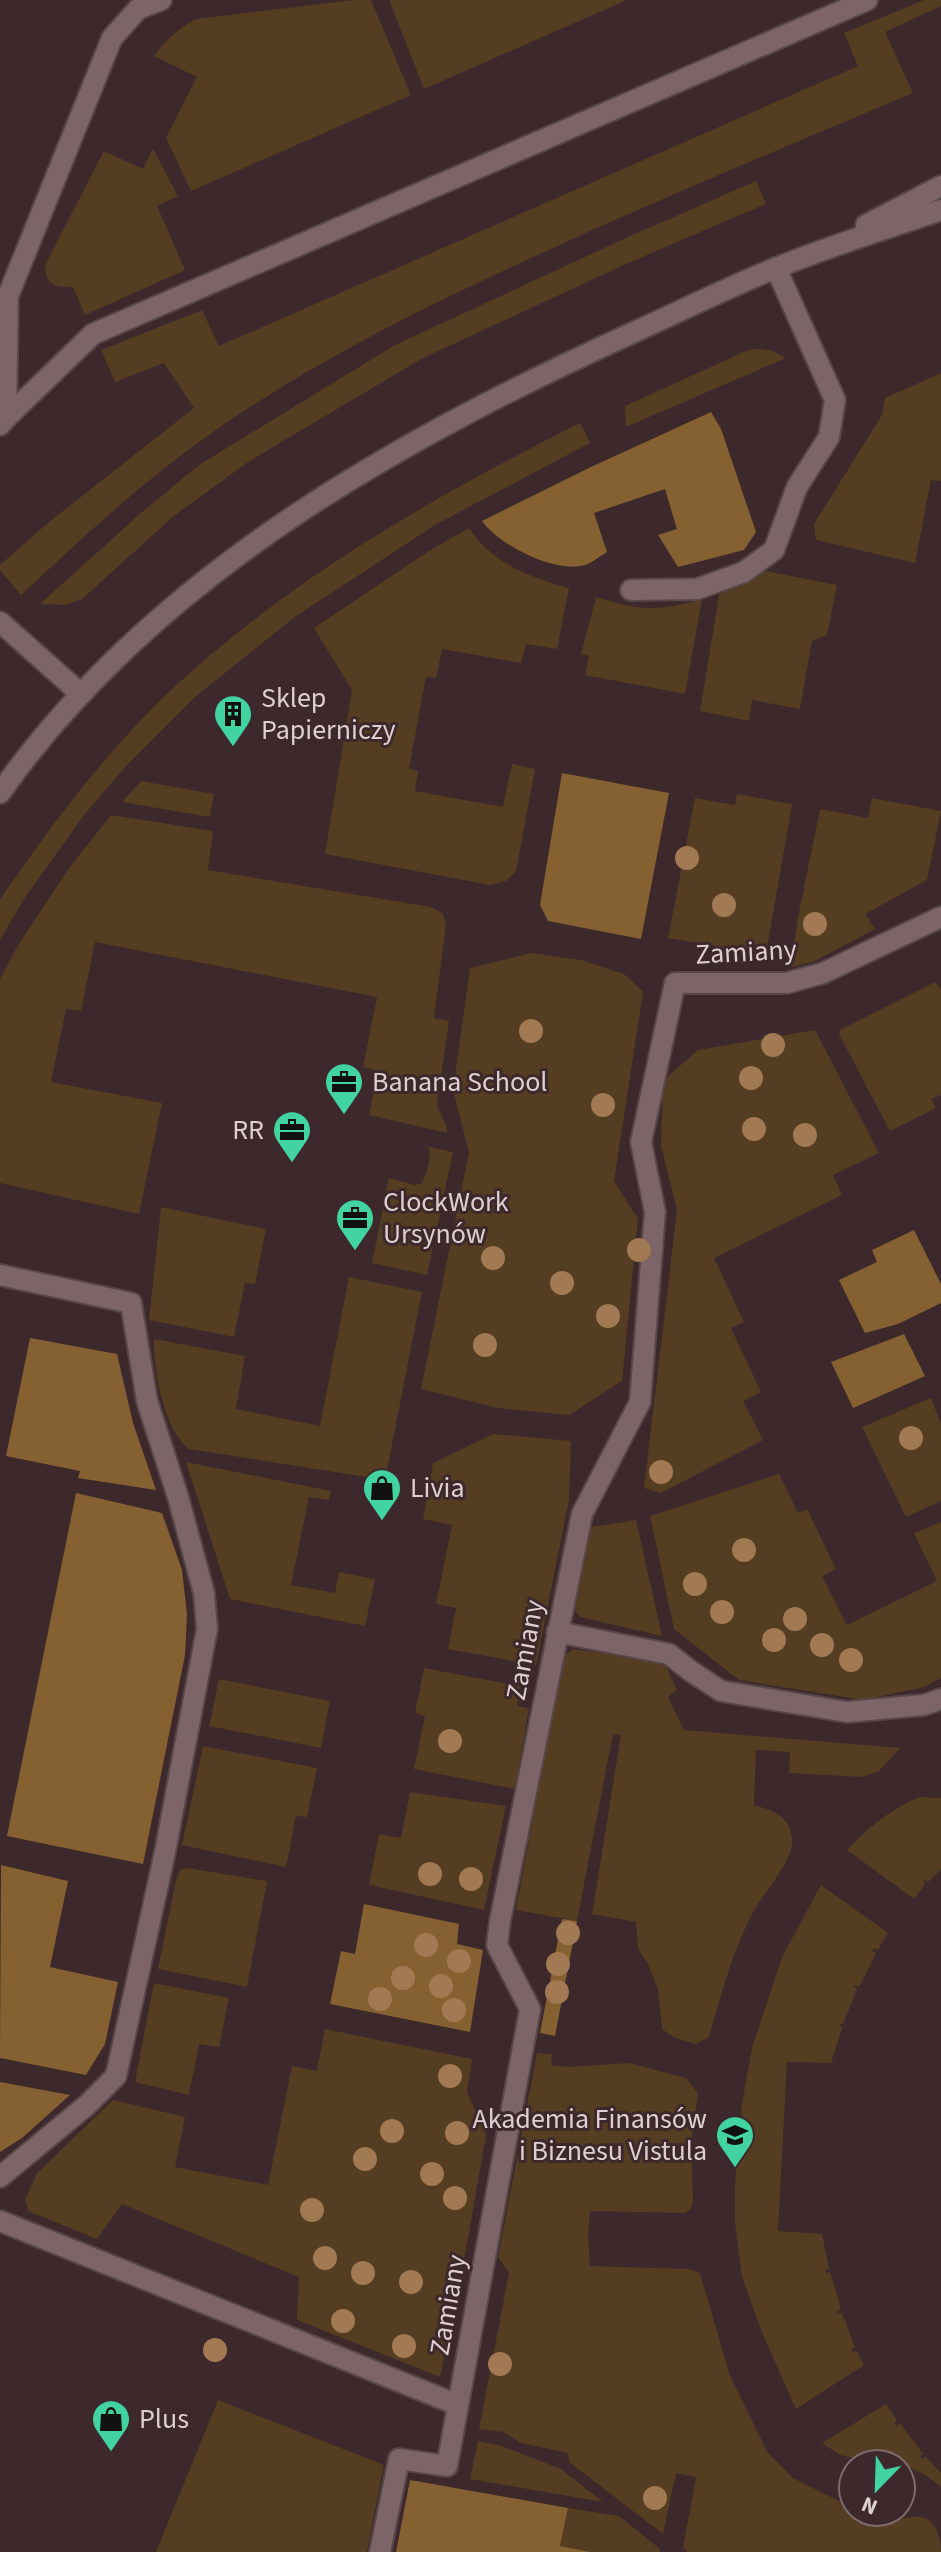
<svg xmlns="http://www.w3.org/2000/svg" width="941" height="2552" viewBox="0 0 941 2552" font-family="'Source Sans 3',sans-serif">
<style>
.green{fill:#543d21}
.forest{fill:#856132}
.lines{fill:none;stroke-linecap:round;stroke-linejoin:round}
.lane-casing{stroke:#574648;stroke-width:24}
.street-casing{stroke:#574648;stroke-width:24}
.secondary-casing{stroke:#574648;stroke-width:24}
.lane{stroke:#7c6467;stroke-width:20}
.street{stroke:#7c6467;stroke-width:20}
.secondary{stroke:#7c6467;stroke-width:20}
.tree{fill:#a17953}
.labels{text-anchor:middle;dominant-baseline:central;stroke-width:6;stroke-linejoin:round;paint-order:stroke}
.poi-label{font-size:28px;fill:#ded0d1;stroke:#3d282b;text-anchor:start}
.street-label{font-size:28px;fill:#ded0d1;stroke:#3d282b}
</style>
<rect width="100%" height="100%" fill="#3d282b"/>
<g class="green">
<path d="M353,0H371L411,95L191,191L166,138L197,77L154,56C165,40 179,28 196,19Z"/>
<path d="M389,0H627L424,89Z"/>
<path d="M924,0H941V6L885,32L913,93C788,146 663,197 540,254C419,309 298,369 191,448C130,493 76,544 21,595L0,570V565L49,522L194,408L164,363L115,382L101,350L202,310L219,346L858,66L844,33Z"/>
<path d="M153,149L178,196L157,206L185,270L85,315L73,287C55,288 46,285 45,265L104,151L143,169Z"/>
<path d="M756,181L766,204L626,264L423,358L251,460L175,515L82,599L65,605L40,604L142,512L199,465L395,345L628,237Z"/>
<path d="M760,349L773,351L786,358L626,427L625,406L748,350Z"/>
<path d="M941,373V481L931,480L915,563L816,540L814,524L882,415L885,398Z"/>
<path d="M580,423L590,443L435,525L295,617L195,697L128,764L84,815L26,896L0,940V900L5,892C55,820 107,751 170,691C289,579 435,496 580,423Z"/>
<path d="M469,528C492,563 529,577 569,588L557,649L526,644L521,663L442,649L436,678L426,677L409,769L418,771L415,791L503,807L512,764L535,769L516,871L506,881L490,885L325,854L352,690L314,628L427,552Z"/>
<path d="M766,571L837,585L827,635L812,641L800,709L752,700L749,721L700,711L720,590Z"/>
<path d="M596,597C640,611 656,612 702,599L685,694L585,675L589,656L581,654Z"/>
<path d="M141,781L214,794L210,817L122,802Z"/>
<path d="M737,794L792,804L766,954L668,938L695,798L735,805Z"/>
<path d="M872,798L941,811L927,880L865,914L875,929L813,962L791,967L798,917L820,809L868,818Z"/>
<path d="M111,815L213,831L208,870L431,907L443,914L446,924L434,1018L449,1021L437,1105L447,1128V1133L369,1115L378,1071L363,1067L377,997L95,942L81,1011L66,1009L51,1082L162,1103L139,1214L0,1183V979L17,947L69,868Z"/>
<path d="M531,953L581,960L624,974L643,992L614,1181L638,1219L622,1381L569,1415L498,1408L421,1389L469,1152L453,1090L470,968Z"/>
<path d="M935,982L941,990V1095L931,1099L936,1108L890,1131L839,1034L840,1030Z"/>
<path d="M815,1030L879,1153L833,1175L842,1195L714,1258L744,1322L731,1328L761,1392L743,1401L763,1440L661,1493L644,1488L677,1210L661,1145L663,1087L666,1078L698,1050Z"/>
<path d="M425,1146L453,1152L427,1275L372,1263L389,1178L415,1185L422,1183C427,1172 431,1160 429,1148Z"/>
<path d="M161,1207L266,1229L255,1284L245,1283L234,1337L149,1320Z"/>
<path d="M349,1277L422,1292L385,1480L189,1449C164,1430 153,1369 154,1339L245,1356L236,1409L320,1426Z"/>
<path d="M931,1398L941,1424V1501L906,1517L862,1427Z"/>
<path d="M493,1434L571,1441L569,1500L536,1665L448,1649L456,1608L436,1604L452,1525L423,1519L433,1463Z"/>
<path d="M186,1462L331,1491L329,1500L309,1497L291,1585L335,1593L339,1572L375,1579L365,1626L230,1599Z"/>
<path d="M779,1474L798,1513L807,1509L836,1569L822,1576L847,1625L937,1581L914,1533L941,1522V1678L924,1687L863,1700L739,1680L674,1629L650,1516Z"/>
<path d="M636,1520L662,1636L580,1617L574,1609L587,1528Z"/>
<path d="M573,1649L664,1662L677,1690L668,1697L684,1730L900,1748L879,1771L863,1777L789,1773L790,1752L756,1750L754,1805C773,1810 790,1816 792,1839C794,1858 769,1887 758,1904C734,1945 722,1992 709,2037L696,2044L675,2038L662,2029L658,1989L648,1964L638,1948L636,1922L592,1914L621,1735L613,1734L577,1921L516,1910L563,1657Z"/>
<path d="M424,1668L520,1686L517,1706L529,1708L515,1789L414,1769L425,1716L415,1713Z"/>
<path d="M219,1679L330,1701L321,1748L209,1726Z"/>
<path d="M203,1746L317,1768L307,1817L296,1816L286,1867L182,1845Z"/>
<path d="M410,1792L506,1806L484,1910L369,1885L379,1834L401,1838Z"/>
<path d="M919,1797L941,1798V1869L928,1882L925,1879L923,1881L925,1884L914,1899L847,1850C869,1827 889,1810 919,1797Z"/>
<path d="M187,1868L267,1881L247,1987L158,1969L176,1880L181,1869Z"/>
<path d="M821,1885L888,1933L878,1950L874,1948L872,1951L876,1953L859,1987L855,1985L854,1987L857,1989L843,2024H839L842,2028L831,2063L787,2062L778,2231L822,2234L829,2269L825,2271L826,2273L830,2272L841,2309L837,2311V2314L842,2313L855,2347L852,2349V2352L857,2351L864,2365L796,2409L763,2335L742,2277L735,2223V2184L742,2104L752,2048L782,1957Z"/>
<path d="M154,1983L229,1998L219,2047L199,2044L189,2095L135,2082Z"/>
<path d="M325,2029L472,2059L467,2092L486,2135L469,2233L440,2377L297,2320L299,2277L122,2204L97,2239L28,2211L25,2200L37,2173L113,2100L185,2117L175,2167L268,2185L292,2066L317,2071Z"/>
<path d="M537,2053L552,2054L551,2065L569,2067L629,2063L686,2078L698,2093L691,2143L693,2201L691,2209L685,2213L590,2211L588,2235L590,2266L689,2269L700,2273L730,2376L768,2453L793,2478L853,2508V2512C871,2512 888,2517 906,2518C910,2518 915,2516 919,2517C936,2518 941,2538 941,2552H687L683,2547L696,2477L676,2473L663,2534L569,2462L568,2453L521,2443L503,2432L479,2429L509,2273L498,2257Z"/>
<path d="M218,2400L384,2465L367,2552H156Z"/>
<path d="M886,2404L897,2420L894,2424L897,2426L900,2423L923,2454L920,2456L922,2459L926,2457L941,2473V2487L924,2474L901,2464L871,2462L840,2455L822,2443Z"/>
<path d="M478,2441L502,2446L561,2469L603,2502L470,2479Z"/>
<path d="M568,2508L619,2516L660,2549V2552H591L560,2546Z"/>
</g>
<g class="forest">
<path d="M711,412L721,429L756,532L744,550L678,567L658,535L677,529L665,489L594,513L607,552C600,556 592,563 585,565C555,574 499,545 482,521L591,467Z"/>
<path d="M562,773L669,793L641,939L548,921L540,905Z"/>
<path d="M914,1230L941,1284V1303L898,1324L865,1333L839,1280L877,1262L872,1250Z"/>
<path d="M904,1334L925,1376L853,1408L831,1362Z"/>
<path d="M30,1338L117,1354L133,1423L156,1490L78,1478L80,1471L6,1456Z"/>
<path d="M76,1493L162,1513L182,1570L187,1614L185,1655L143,1864L7,1836Z"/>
<path d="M1,1865L68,1881L50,1967L118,1982L105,2044L86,2075L0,2058Z"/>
<path d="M364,1904L459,1924L457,1944L483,1950L470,2032L330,2004L341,1951L355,1954Z"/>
<path d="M562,1919L577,1921L555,2036L540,2033Z"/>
<path d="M0,2082L70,2095L22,2138L0,2152Z"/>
<path d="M410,2480L568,2508L560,2546L591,2552H396Z"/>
</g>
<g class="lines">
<defs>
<g id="lane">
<path d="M6,418L93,334L867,0"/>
<path d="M631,590L697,589L744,572L774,550L797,487L829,437L835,400L776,268"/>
<path d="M0,622L80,693"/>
<path d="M0,1275L131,1303L147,1401L178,1497L204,1593L207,1629L165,1852L116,2076L87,2105L0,2177"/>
<path d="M692,1672L721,1691L847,1712L924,1705L941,1699"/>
</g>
<g id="street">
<path d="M0,425L6,418L8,296L112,38L138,9L161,0"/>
<path d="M557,1632L669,1654L692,1672"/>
<path d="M0,2221L458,2405"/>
<path d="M380,2552L399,2459L447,2466L530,2009L497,1945L500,1921L582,1514L640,1402L655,1212L641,1142L675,983H787L823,973L941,917"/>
</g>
<g id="secondary">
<path d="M866,225L941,186"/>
<path d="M0,793C156,572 403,437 643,328C687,308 731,286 776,268C829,246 886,229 941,210"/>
</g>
</defs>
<use href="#lane" class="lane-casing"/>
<use href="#street" class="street-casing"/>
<use href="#secondary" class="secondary-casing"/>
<use href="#lane" class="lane"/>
<use href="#street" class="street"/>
<use href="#secondary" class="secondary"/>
</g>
<g class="tree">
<circle cx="687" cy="858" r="12"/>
<circle cx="724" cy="905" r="12"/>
<circle cx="815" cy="924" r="12"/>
<circle cx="531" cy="1031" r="12"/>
<circle cx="773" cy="1045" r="12"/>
<circle cx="751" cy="1078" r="12"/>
<circle cx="603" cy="1105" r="12"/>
<circle cx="754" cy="1129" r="12"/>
<circle cx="805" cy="1135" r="12"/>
<circle cx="639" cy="1250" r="12"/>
<circle cx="493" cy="1258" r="12"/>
<circle cx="562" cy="1283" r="12"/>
<circle cx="608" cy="1316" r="12"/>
<circle cx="485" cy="1345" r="12"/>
<circle cx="911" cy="1438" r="12"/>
<circle cx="661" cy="1472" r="12"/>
<circle cx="744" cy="1550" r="12"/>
<circle cx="695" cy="1584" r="12"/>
<circle cx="722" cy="1612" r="12"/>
<circle cx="795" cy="1619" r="12"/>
<circle cx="774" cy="1640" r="12"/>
<circle cx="822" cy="1645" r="12"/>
<circle cx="851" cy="1660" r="12"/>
<circle cx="450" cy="1741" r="12"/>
<circle cx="430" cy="1874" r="12"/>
<circle cx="471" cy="1879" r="12"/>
<circle cx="568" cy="1933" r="12"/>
<circle cx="426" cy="1945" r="12"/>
<circle cx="459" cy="1961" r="12"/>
<circle cx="558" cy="1964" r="12"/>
<circle cx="403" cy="1978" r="12"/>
<circle cx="441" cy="1986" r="12"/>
<circle cx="557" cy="1992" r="12"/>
<circle cx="380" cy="1999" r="12"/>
<circle cx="454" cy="2010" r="12"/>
<circle cx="450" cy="2076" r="12"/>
<circle cx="392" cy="2131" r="12"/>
<circle cx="457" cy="2133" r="12"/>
<circle cx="365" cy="2159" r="12"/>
<circle cx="432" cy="2174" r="12"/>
<circle cx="455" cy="2198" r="12"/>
<circle cx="312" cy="2210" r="12"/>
<circle cx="325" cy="2258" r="12"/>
<circle cx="363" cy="2273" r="12"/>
<circle cx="411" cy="2282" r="12"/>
<circle cx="343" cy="2321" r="12"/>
<circle cx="404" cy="2346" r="12"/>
<circle cx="215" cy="2350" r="12"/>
<circle cx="500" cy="2364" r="12"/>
<circle cx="655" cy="2498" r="12"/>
</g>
<defs>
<symbol id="building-pin" viewBox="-11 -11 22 30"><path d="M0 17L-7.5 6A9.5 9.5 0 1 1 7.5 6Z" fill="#41d4a1" stroke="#3d282b"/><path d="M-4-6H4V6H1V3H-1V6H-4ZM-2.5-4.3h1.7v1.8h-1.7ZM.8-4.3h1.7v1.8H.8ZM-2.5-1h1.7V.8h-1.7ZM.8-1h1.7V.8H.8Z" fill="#111"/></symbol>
<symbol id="office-pin" viewBox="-11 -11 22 30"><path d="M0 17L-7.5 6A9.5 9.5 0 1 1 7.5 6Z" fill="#41d4a1" stroke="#3d282b"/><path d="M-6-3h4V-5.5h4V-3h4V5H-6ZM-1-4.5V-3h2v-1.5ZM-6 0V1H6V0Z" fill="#111"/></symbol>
<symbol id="shop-pin" viewBox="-11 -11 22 30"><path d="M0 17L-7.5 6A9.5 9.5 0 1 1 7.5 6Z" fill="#41d4a1" stroke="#3d282b"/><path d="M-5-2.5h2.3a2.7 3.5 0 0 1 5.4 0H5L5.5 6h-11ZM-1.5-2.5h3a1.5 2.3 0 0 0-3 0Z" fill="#111"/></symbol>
<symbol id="university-pin" viewBox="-11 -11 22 30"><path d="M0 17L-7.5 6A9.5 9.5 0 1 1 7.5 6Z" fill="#41d4a1" stroke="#3d282b"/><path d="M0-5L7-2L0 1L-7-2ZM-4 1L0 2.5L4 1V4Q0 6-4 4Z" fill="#111"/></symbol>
</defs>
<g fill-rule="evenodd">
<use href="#building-pin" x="211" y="692" width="44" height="60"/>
<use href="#office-pin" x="322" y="1060" width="44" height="60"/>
<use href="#office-pin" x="270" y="1108" width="44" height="60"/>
<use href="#office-pin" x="333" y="1196" width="44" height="60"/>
<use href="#shop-pin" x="360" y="1466" width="44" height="60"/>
<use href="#university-pin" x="713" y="2113" width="44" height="60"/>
<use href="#shop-pin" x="89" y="2397" width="44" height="60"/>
</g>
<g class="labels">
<g class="poi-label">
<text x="261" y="698">Sklep<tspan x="261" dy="32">Papierniczy</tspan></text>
<text x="372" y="1082">Banana School</text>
<text x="264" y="1130" text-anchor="end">RR</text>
<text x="383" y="1202">ClockWork<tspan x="383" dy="32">Ursynów</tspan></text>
<text x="410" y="1488">Livia</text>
<text x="707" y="2119" text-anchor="end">Akademia Finansów<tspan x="707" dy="32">i Biznesu Vistula</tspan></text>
<text x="139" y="2419">Plus</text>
</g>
<g class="street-label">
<text transform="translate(746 952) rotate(-3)">Zamiany</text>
<text transform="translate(525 1650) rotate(-79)">Zamiany</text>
<text transform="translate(448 2305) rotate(-80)">Zamiany</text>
</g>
</g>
<g transform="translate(877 2488) rotate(203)"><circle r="38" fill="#3d282b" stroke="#7d6b6d" stroke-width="2"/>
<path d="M0-6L14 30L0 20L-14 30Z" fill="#41d4a1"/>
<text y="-12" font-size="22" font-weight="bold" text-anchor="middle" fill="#ded0d1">N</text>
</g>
</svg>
